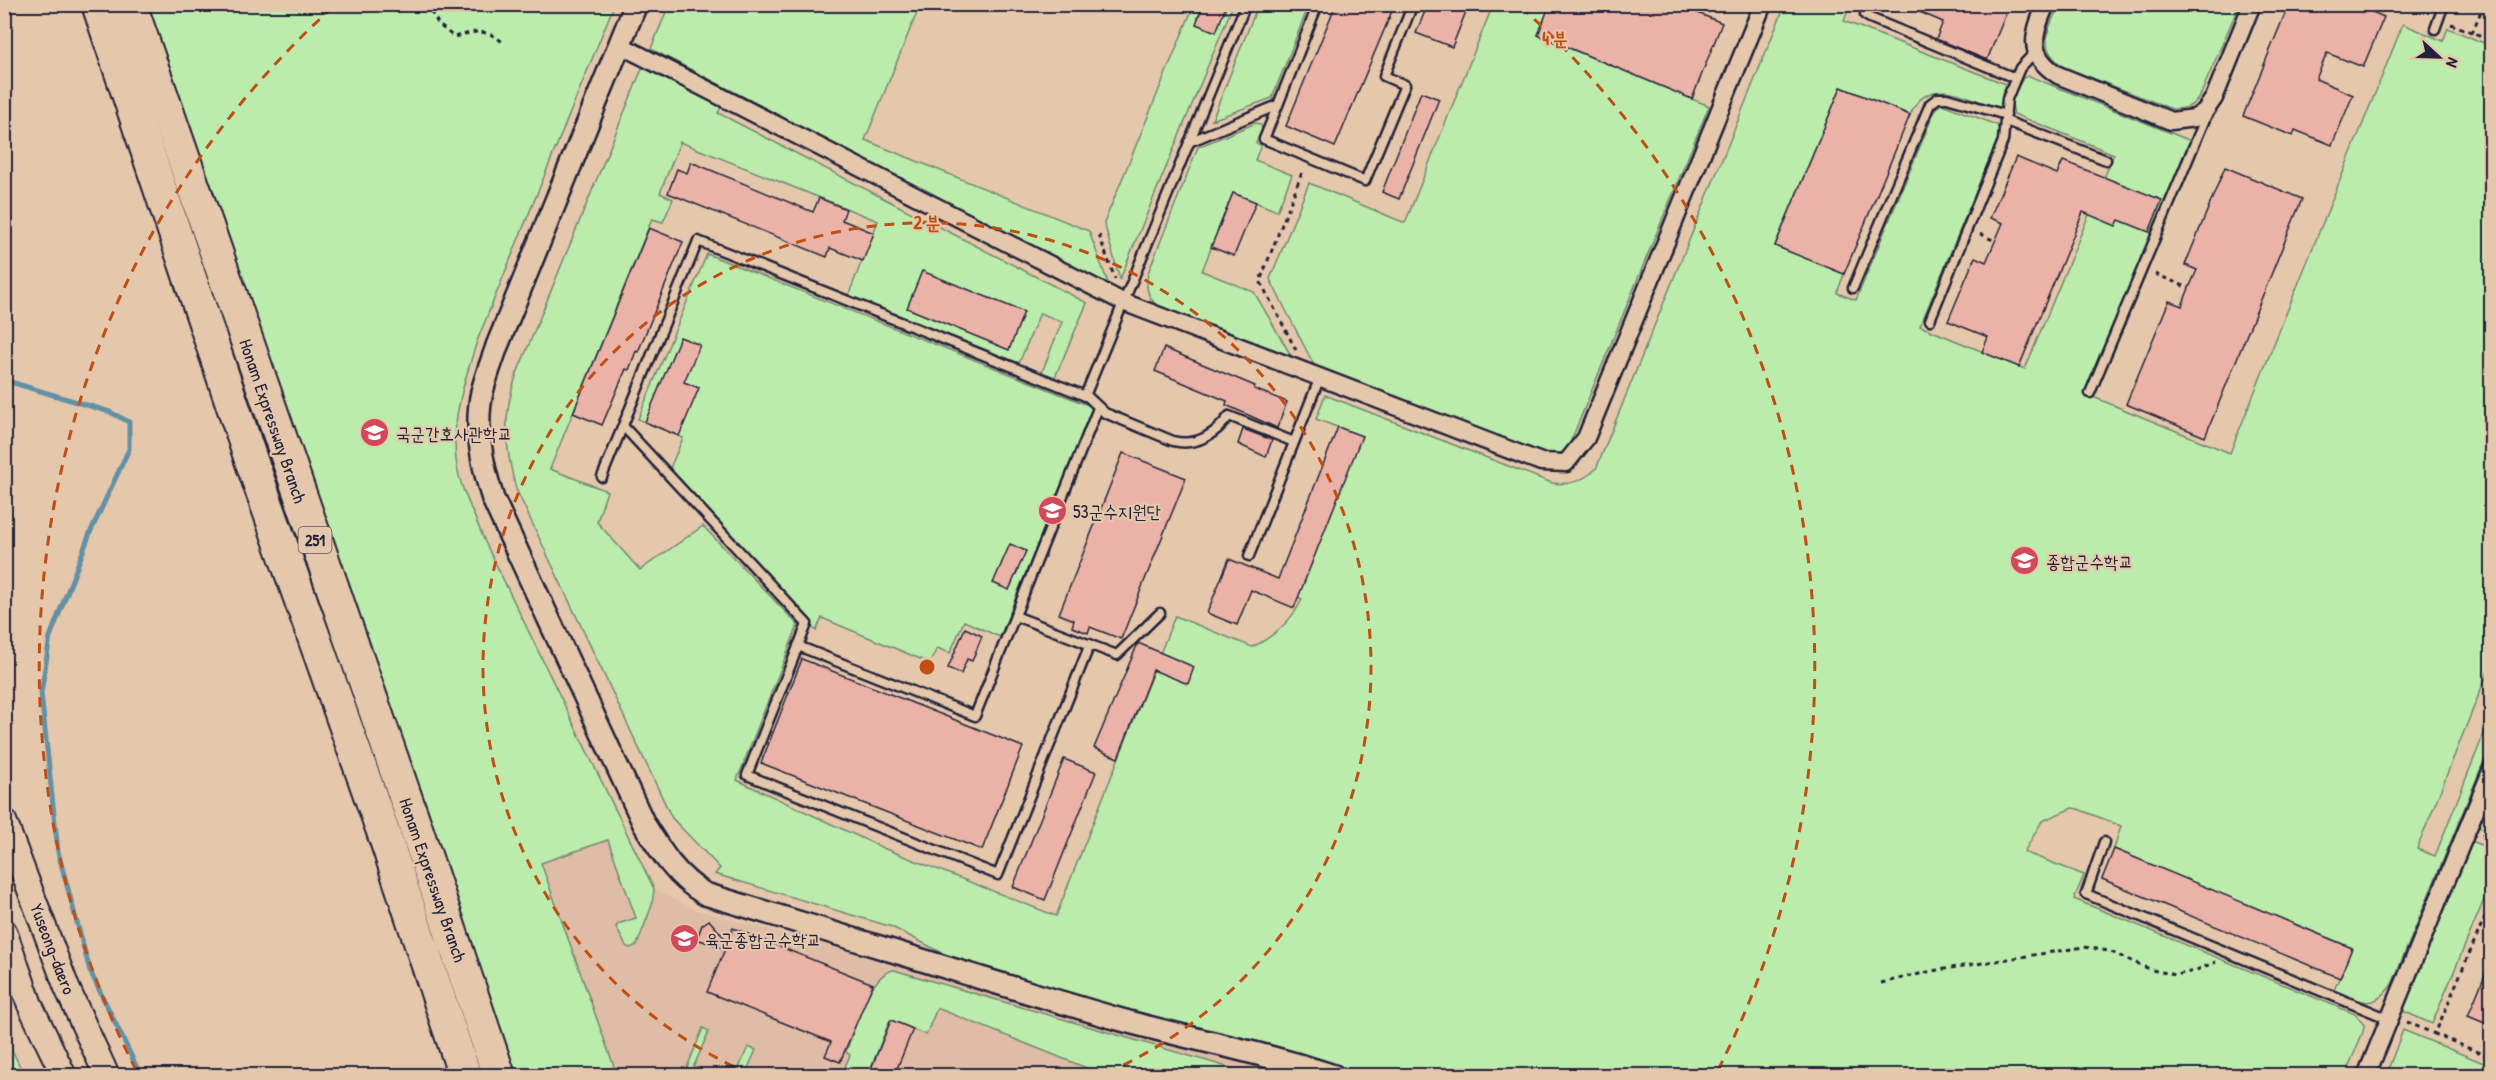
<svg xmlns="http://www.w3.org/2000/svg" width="2496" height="1080" viewBox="0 0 2496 1080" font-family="'Patrick Hand','Poor Story',sans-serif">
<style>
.built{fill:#dfbca6}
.green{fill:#bcecab;stroke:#6f8773;stroke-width:1.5}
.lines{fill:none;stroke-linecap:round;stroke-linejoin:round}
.stream{stroke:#6290a6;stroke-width:5}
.building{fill:#ebb3a7;stroke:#22223b;stroke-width:1.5}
.service-casing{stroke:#22223b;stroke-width:13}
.minor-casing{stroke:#22223b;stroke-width:21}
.tertiary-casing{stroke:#22223b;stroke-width:26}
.secondary-casing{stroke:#22223b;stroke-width:28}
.motorway-casing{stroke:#22223b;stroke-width:36}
.path{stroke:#22223b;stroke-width:3;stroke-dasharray:4.5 4.5;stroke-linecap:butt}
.service{stroke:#e5c8ac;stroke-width:8}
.minor{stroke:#e5c8ac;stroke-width:16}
.tertiary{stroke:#e5c8ac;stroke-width:21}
.secondary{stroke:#e5c8ac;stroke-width:24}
.motorway{stroke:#e5c8ac;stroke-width:32}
.ring{fill:none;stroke:#c04e15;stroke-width:3;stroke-dasharray:10 8}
.labels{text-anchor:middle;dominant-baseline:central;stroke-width:4.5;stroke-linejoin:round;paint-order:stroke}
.shield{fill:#e5c8ac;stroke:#5c545d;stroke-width:1.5}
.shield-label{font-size:16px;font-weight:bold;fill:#22223b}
.street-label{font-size:18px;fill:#22223b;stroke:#e5c8ac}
.poi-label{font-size:18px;fill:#22223b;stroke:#e5c8ac;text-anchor:start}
.centre{fill:#c04e15;stroke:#e5c8ac;stroke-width:3}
.ring-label{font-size:18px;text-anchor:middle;font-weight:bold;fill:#c04e15;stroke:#e5c8ac;stroke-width:4.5;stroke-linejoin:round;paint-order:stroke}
</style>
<rect width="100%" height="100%" fill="#e5c8ac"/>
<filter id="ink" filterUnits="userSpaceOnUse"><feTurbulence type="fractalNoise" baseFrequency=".0167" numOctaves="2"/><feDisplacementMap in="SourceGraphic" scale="12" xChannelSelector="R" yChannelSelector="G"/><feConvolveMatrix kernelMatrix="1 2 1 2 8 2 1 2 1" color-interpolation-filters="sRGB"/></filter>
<g filter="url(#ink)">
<path class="built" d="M614,5L477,341L464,380L456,416L454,450L461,485L485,542L654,889L696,910L1302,1075H617L541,863L448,893L211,185L158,42Z"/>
<g class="green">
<path d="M146,5H614L477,341C462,388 445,437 462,486C469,505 478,524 485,542L654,889L652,905L637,945L630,948L626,946L616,927L618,924L636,918L608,840L541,863L617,1075H509L211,185Z"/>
<path d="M669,5H920L865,140L1089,231L1109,286H1101L858,156L651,49Z"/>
<path d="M1194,5H1233L1120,279L1104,223Z"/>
<path d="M1258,5H1309L1272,98L1212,120Z"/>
<path d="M1493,5H1550L1538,35L1709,106L1568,448L1560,454H1542L1317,371L1270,279L1309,183L1405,223Z"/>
<path d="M1785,5H1850L1844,21L2008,85L1999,109C1968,97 1927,73 1910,115L1841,87L1775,245L1844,274L1837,293L1856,300L1936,108L1942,104L1997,125L2000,134L1920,326L2025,369L2114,154L2014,114L2011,100L2023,78L2029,76L2191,141L2086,394L2230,453L2403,24L2443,41L2448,28L2491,46V664L2417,849L2435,856L2491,716V744L2392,984C2374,1011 2361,1002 2334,990L2352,948L2245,903L2232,932L2210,924L2222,895L2114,849L2121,826L2078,809L2072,808L2042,821L2024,852L2084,875L2074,899L2355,1014L2364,1025L2363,1032L2345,1075H1363L1337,1066L1218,1035L960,962L892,927L715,874L720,868L672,818L516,489C505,447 502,418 516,376L644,64L723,104L718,113L1087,303L1055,377L1042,372L1062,322L1040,313L1019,363L848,296L878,221L680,142L660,193L673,199L663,222L652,219L550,469L607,491L597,522L640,570L703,526L798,625L737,780L883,848L1056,916L1175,616L1252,647C1272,638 1293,620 1302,599L1298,597L1361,436L1316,419L1325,395L1552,483C1571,485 1581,482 1596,469Z"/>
<path d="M2059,5V4L2239,5L2200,96C2193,107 2185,109 2172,109L2064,67C2036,48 2048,30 2059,5Z"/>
<path d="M1256,123L1261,125L1262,130L1256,143L1261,145L1255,160L1292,175L1277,211L1233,193L1202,271L1254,292L1293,359L1156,305C1146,294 1146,286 1148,273L1198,147Z"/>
<path d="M707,254L1093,407L1000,637L964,621L950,653L937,648L930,663L822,618L816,631L668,473L683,438L638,419Z"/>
<path d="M2487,803L2491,805V832L2478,826Z"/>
<path d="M2472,841L2491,849V883L2432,1024L2401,1010Z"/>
<path d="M894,970L1255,1075H1104L937,1008L926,1035L890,1020L868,1075L831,1076L833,1071L842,1074L850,1055L846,1052C854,1031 869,973 894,970Z"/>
<path d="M703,1028L709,1031L690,1075H684Z"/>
<path d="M2403,1030L2491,1066V1075H2386Z"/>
<path d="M4,1035H5L24,1075H5Z"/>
<path d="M748,1047L756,1050L745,1075H736Z"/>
</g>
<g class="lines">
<path class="stream" d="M4,380L110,412L129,422V449L90,533L50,637L41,693L58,852L90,971L141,1076"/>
</g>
<g class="building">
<path d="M1203,4H1227L1216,32L1196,24Z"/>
<path d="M1336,4H1395L1335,147L1286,126Z"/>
<path d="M1428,4H1469L1452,47L1416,33Z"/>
<path d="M1550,4H1676L1722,23L1692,99L1538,35Z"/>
<path d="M1901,4H2010L1987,60L1936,39L1943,22Z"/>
<path d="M2289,4H2354L2384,17L2363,67L2327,53L2316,79L2353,95L2332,145L2295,130L2293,136L2243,116Z"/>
<path d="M1841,87L1910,115L1844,274L1775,246Z"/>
<path d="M1421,92L1439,99L1399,199L1382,192Z"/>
<path d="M2016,157L2057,174L2063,161L2162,200L2149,232L2119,220L2116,226L2083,212L2019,367L1982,352L1988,337L1948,321L1975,257L1986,262L2003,223L1990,218Z"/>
<path d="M691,162L813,212L819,198L846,209L842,220L874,233L863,261L830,248L827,257L668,193L677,169L687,173Z"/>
<path d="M2225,167L2302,199L2205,437L2126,404L2169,301L2182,306L2189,288L2197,270L2185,265Z"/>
<path d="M1233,193L1256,202L1234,256L1211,247Z"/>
<path d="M649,228L683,242L638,352L636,351L629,370L626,369L602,425L573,413Z"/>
<path d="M922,271L1024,312L1009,350L907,308Z"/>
<path d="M680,337L700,345L684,382L699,388L679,436L645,422Z"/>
<path d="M1164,348L1255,386L1254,389L1287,402L1277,428L1226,405L1227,401L1155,371Z"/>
<path d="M1338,427L1362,436L1294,608L1251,590L1237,625L1207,613L1229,559L1278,579Z"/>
<path d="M1243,429L1272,440L1266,457L1238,444Z"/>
<path d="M1123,453L1186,478L1121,639L1090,627L1088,633L1072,627L1074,620L1059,614Z"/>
<path d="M1010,544L1026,551L1009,590L993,583Z"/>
<path d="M965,628L982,636L972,661L967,659L961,674L948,668Z"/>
<path d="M1138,643L1194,667L1188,684L1153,670L1118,758L1094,748Z"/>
<path d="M802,659L1023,747L982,850L761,763Z"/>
<path d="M1064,759L1096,772L1045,900L1013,887Z"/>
<path d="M2114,849L2352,948L2340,978L2102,879Z"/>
<path d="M709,920L728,942L733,928L873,984L840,1062L825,1056L831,1042L707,992L725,949L697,939L702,925Z"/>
<path d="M2491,960H2492V1026L2468,1016Z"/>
<path d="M891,1020L913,1029L894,1076H868Z"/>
</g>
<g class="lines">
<defs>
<g id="service">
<path d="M1716,4L1718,6"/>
<path d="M1867,4L1865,15L1870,18L2015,78"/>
<path d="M2435,29L2444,4"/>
<path d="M1278,105L1264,139L1365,181L1405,85L1384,76L1413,4"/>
<path d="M2006,121L2106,160"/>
<path d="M1189,142L1278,105L1318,4"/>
<path d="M1853,288L1930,104L1938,98H1947L2006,115"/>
<path d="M1930,320L2003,141L2007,99L2014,82L2020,68L2036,51"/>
<path d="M2090,393L2208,112"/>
<path d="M1085,396L1246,4"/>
<path d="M623,426L807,624L747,775L998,875L1090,644"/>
<path d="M602,477L698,241L1088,397L1105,413L1173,441C1196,447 1216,434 1229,416L1294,442"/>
<path d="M1249,556L1320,377"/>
<path d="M1015,616L1117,655L1160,613"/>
<path d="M798,646L975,716L1098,408"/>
<path d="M2104,842L2086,894L2389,1019"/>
</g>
<g id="minor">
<path d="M2046,4C2033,35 2026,55 2058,75L2171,121L2195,118L2205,111L2214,98L2252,4"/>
<path d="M620,45L1123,302L1541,462L1566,463L1586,438L1763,4"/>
<path d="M2366,1076L2492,769"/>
</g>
<path id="tertiary" d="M636,4L497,346C492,361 486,376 482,392C474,427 482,465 493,499L644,824C661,852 676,877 705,894C843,935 980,979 1118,1019C1189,1039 1263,1052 1334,1076"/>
<g id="secondary">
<path d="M4,821L67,988L107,1076"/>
<path d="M4,931L30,1005L64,1076"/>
</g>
<g id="motorway">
<path d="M98,4L251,460L386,840L465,1076"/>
<path d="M130,4L415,825L499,1076"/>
</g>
</defs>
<use href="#service" class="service-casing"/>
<use href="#minor" class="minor-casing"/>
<use href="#tertiary" class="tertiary-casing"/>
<use href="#secondary" class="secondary-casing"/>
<use href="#motorway" class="motorway-casing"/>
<g class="path">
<path d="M426,4L439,25L454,37C476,31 485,28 504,43"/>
<path d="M2451,24L2492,40"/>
<path d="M2472,33L2484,4"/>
<path d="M1980,234L1995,241"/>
<path d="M1099,235L1115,279"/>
<path d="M2155,274L2189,288"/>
<path d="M1296,350L1260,281L1303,170"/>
<path d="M2482,834L2492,838"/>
<path d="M2492,900L2435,1034L2492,1058"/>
<path d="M1881,983L1932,971L2084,947L2109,951L2152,970L2176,975L2194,971L2216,962"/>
<path d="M2407,1022L2435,1034"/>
</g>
<use href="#service" class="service"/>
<use href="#minor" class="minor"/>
<use href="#tertiary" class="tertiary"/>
<use href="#secondary" class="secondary"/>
<use href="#motorway" class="motorway"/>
</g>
</g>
<g class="ring">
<path d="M750 1074A444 444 0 1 1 1104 1074"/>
<path d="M136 1070A888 888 0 0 1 333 7M1521 7A888 888 0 0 1 1718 1070"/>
</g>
<defs>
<symbol id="university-disc" viewBox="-11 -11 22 22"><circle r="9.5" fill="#d1495b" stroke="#e5c8ac"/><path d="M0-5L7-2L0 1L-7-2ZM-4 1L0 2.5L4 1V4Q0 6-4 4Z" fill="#fff"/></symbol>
</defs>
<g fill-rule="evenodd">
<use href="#university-disc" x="358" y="416" width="33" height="33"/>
<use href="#university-disc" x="1036" y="494" width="33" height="33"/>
<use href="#university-disc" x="2008" y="544" width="33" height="33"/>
<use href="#university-disc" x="668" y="922" width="33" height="33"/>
</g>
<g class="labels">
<rect class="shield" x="298.5" y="527" width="33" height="26" rx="4.5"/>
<g class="shield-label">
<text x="315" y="540">251</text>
</g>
<g class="street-label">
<text transform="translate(273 421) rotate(71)">Honam Expressway Branch</text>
<text transform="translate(433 880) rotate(71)">Honam Expressway Branch</text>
<text transform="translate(53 949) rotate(69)">Yuseong-daero</text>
</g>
<g class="poi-label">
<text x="396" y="433">국군간호사관학교</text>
<text x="1073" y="511">53군수지원단</text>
<text x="2046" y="561">종합군수학교</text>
<text x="705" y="939">육군종합군수학교</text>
</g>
</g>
<circle cx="927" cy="667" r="9" class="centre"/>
<g class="ring-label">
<text x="1555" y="45">4 분</text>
<text x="927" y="229">2 분</text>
</g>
<rect width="2496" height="1080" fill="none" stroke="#e5c8ac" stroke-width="24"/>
<rect x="12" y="12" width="2472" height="1056" fill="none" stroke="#22223b" stroke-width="2" filter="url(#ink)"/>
<g transform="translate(2439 57) rotate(112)" stroke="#e5c8ac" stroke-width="4.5" paint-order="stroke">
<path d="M0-4.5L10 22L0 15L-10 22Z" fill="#22223b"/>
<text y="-9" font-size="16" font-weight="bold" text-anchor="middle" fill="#22223b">N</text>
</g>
</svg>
